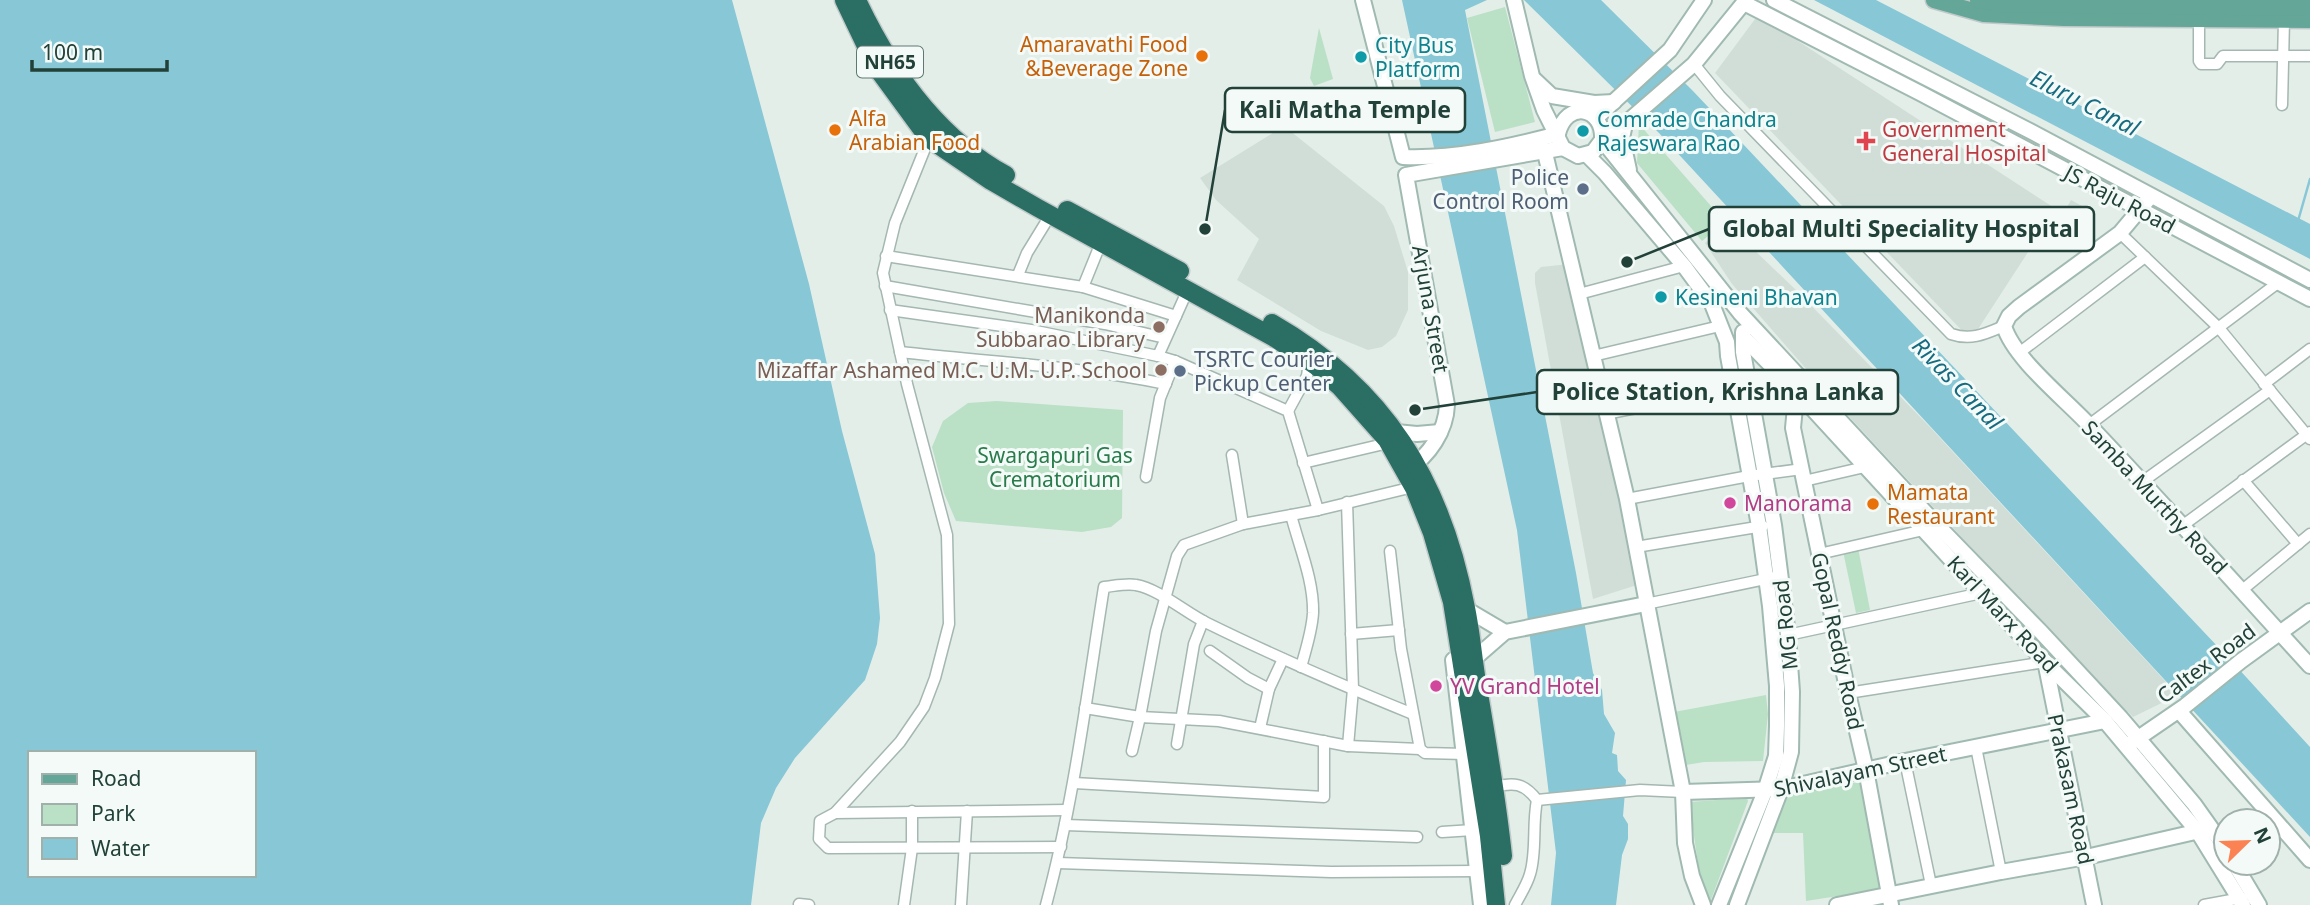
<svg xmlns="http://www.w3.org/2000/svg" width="2310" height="905" viewBox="0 0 2310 905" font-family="'Noto Sans',sans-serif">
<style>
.built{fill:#d1ded8}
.green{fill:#bae0c6}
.water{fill:#87c7d6;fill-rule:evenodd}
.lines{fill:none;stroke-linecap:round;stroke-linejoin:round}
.stream{stroke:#87c7d6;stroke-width:2.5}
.street-casing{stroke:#a5b7b1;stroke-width:13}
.secondary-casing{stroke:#a0bab2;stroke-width:18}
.primary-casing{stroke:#c1cac8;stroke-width:19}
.highway-casing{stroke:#c1cac8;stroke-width:21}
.street{stroke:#fff;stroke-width:10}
.secondary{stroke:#fff;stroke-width:14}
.primary{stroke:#64a698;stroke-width:16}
.highway{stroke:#2b6f64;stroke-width:18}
.food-dot{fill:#e8710a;stroke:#f4faf7;stroke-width:2.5}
.culture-dot{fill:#0f9aa8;stroke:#f4faf7;stroke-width:2.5}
.health-dot{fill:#e0444e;stroke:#f4faf7;stroke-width:2.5}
.service-dot{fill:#5c6f8a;stroke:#f4faf7;stroke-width:2.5}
.education-dot{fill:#8d6e63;stroke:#f4faf7;stroke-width:2.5}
.hotel-dot{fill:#d1479c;stroke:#f4faf7;stroke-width:2.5}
.labels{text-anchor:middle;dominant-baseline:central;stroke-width:6;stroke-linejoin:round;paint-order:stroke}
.shield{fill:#f4faf7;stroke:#607872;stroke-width:2}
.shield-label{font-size:19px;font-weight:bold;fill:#214139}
.food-label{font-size:21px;fill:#c56008;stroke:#f4faf7;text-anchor:start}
.culture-label{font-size:21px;fill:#0d838f;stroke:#f4faf7;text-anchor:start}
.health-label{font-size:21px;fill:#be3a42;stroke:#f4faf7;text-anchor:start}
.service-label{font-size:21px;fill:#4e5e75;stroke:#f4faf7;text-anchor:end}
.street-label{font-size:21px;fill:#214139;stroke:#f4faf7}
.education-label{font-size:21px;fill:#785e54;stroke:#f4faf7;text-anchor:end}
.park-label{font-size:21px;fill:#287b4b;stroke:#f4faf7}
.hotel-label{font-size:21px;fill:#b23c85;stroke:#f4faf7;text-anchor:start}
.water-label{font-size:23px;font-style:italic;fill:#166b81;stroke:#f4faf7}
.leader{fill:none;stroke:#214139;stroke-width:2.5}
.callout-dot{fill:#214139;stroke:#f4faf7;stroke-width:2.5}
.callout{fill:#f4faf7;stroke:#214139;stroke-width:2.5}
.callout-label{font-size:23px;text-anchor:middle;font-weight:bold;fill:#214139}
</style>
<rect width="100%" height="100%" fill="#e3eee9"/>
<g class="built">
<path d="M1758,15L2056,209L1971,340L1715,73Z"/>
<path d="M1284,126L1384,206L1394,226L1408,272V310L1396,336L1382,347L1368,350L1321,331L1237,280L1259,239L1216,200L1200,178Z"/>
<path d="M2071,200L2095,213L2088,227L2063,214Z"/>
<path d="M1727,224L1796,290L1928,425L2178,695L2133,717L2046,628L1829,395L1732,284L1705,243Z"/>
<path d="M1569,264L1624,515L1637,585L1593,599L1535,283V273L1541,267Z"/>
</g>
<g class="green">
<path d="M1505,7L1535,122L1495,132L1467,18Z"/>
<path d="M1319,28L1333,79L1314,86L1310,78Z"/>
<path d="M1639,124L1725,222L1702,241L1637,163Z"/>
<path d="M997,401L1123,410L1122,518L1111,527L1082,532L956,521L944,493L932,447L943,421L968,403Z"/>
<path d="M1858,548L1870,610L1856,613L1843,551Z"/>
<path d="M1766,695L1768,714L1763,761L1704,762L1680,766L1674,712Z"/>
<path d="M1864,781L1883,889L1806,901L1803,833H1769L1785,795Z"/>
<path d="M1747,798L1748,801L1709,905L1699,870L1689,802Z"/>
</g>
<g class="water">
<path d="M0,0H732L809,284L842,431L875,554L880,618L877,644L865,680L795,758L776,788L761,823L751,905H0ZM30,753H254V875H30Z"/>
<path d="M1402,0H1487L1465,10L1576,573L1593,673L1602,690L1604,714L1615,733L1612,753L1617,755L1618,771L1626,780L1623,816L1628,824V839L1622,855L1616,905H1551L1556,853L1517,530Z"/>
<path d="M1524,0H1601L1693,91L2236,666L2310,747V837L1659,133Z"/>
<path d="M1814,0H1876L2310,224V259Z"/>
</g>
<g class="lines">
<path class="stream" d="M2298,221L2310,179"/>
<defs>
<g id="street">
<path d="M2199,19V61L2201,64H2217L2223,56H2310"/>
<path d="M1694,64L1720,96L1951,334C1971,341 1985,334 2004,326"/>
<path d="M2282,105L2284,20"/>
<path d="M926,146L895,223L883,273L907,384L947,535L949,624L935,678L924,707L900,742L835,813L820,821L819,839L828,848L1061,847"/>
<path d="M2120,233L2219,328L2310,439"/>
<path d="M886,256L1083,287L1176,316"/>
<path d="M1018,275L1027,253L1046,222"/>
<path d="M885,286L1105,324L1165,338"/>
<path d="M1083,287L1098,250"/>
<path d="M1579,294L1684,266"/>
<path d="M890,310L1031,330L1158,356L1175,361L1288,411L1318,510"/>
<path d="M900,352C989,362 1078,366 1166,384"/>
<path d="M2019,353L2145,257"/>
<path d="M1158,356L1185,296"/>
<path d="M1593,356L1720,326"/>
<path d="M2264,384L2310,349"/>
<path d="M1288,411L1307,376L1308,369"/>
<path d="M1605,414L1734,389"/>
<path d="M2089,425L2279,282"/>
<path d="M1232,455L1243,524"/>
<path d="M1303,463L1384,444"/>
<path d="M1146,477L1160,398L1175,361"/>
<path d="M2243,480L2298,544"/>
<path d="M1804,481L1869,466"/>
<path d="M2142,482L2270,390"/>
<path d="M1627,499L1749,476L1802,469"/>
<path d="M1347,502L1353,689L1348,746"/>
<path d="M1291,515C1299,546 1314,581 1313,613C1312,631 1306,649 1301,667"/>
<path d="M2182,526L2310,432"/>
<path d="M1636,547L1763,526"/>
<path d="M1390,551L1401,649L1420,749L1425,753L1465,754"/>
<path d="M1819,554L1928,529"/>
<path d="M2241,591L2310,534"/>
<path d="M1646,604L1780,576"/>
<path d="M1351,634L1399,630"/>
<path d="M1788,635L1986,592"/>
<path d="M1210,651L1248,678L1269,689"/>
<path d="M1848,693L2045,662"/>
<path d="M1085,708L1140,717L1156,631L1177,556L1184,545L1243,524L1318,510L1409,488"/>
<path d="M1260,728L1269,689L1283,659"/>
<path d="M1177,744L1194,644L1203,621"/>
<path d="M1976,747L2001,872"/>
<path d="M1132,751L1140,717L1219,721L1348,746L1420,749"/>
<path d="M1905,761L1931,885"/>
<path d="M1074,783L1324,797V741"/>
<path d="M1494,787C1514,782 1524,783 1537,800L1640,790L1683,792"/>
<path d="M835,813L1067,810"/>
<path d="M1065,825L1417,837"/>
<path d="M1442,832L1473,830"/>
<path d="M1058,863L1331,872L1478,871"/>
<path d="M799,904L809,905"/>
<path d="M904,905L912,848V811"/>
<path d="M961,905L967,811"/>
<path d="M1046,905C1074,801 1087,693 1104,587C1114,586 1127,583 1136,585C1159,589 1186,613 1207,623C1274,656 1344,686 1413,714"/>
<path d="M1515,905C1520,895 1527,885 1530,874C1537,851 1532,825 1537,800"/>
<path d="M2204,905L2242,898"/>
</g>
<g id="secondary">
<path d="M1363,0L1403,157C1454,159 1508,147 1558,134"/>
<path d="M1514,0L1532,76L1544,110L1563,148L1578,156L1593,152L1602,140L1626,123L1694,64L1746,0"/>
<path d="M1774,0L2030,131L2310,280"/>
<path d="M1744,3L1920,93L2310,299"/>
<path d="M1535,80L1552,96L1594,103L1614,102"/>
<path d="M1596,118L1670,50L1704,0"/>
<path d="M1625,124L1622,138L1629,170"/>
<path d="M1558,134C1566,100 1604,106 1602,140L1740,313L1938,526L2041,632L2121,718L2194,804L2226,849"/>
<path d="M1587,155L1605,173L1684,266L1712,304L1727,342L1728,356L1759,526L1770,606L1777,686V726L1776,756L1765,791L1719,905"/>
<path d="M1546,157L1627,499L1683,792L1685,843L1692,876L1703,905"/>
<path d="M2151,196L2120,233L2019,307L2009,316L2004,326C2014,359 2065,399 2090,426C2165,505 2237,586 2310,666"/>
<path d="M1744,338L1796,391L2045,662L2105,721L2198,832L2243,905"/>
<path d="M1797,386L1793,428L1848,693L1866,770L1891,905"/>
<path d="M1396,432L1417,434L1440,432"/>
<path d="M1408,469C1429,456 1446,431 1447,405L1406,175L1563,148"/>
<path d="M1466,609L1505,632"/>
<path d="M1474,659L1505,632L1646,604"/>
<path d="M1453,660L1481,905"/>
<path d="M2045,661L2094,905"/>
<path d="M2179,711L2310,860"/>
<path d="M2131,743L2185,706L2241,661L2310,611"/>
<path d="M1683,792L1781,789L1905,761L2105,721"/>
<path d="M2234,863L2259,905"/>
<path d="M1737,905L1781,789L1791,752L1792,692L1788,635L1774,525L1743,352V332"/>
<path d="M1837,905L2001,872L2086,857L2204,830"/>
</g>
<g id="primary">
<path d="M1934,0L1984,14L2064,18L2310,20"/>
<path d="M1978,0L1998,4L2310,8"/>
</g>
<g id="highway">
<path d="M844,0L876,67L928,138L991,181L1038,208L1273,337L1316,366L1340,387L1387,440L1414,488L1432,533L1452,602L1489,836L1496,905"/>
<path d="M857,0C890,70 936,137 1006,175"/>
<path d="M1067,210L1180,271"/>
<path d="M1272,323C1385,388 1442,481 1466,608C1471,632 1473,657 1477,682C1487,740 1497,798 1503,856"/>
</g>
</defs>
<use href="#street" class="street-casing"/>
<use href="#secondary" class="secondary-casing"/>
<use href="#primary" class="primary-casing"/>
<use href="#highway" class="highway-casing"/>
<use href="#street" class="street"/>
<use href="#secondary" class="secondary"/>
<use href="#primary" class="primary"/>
<use href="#highway" class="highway"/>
</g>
<g class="food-dot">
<circle cx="1202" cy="56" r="7"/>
<circle cx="835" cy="130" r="7"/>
<circle cx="1873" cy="504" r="7"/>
</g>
<g class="culture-dot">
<circle cx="1361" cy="57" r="7"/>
<circle cx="1583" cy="131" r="7"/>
<circle cx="1661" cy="297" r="7"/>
</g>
<path class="health-dot" d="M1862.5 130.5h7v7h7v7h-7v7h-7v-7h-7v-7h7z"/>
<g class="service-dot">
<circle cx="1583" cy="189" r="7"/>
<circle cx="1180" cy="371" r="7"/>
</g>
<g class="education-dot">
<circle cx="1159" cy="327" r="7"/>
<circle cx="1161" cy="370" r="7"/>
</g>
<g class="hotel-dot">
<circle cx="1730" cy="503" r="7"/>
<circle cx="1436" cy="686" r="7"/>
</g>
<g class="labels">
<rect class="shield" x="857" y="46.5" width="66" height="31" rx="5"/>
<g class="shield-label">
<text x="890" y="62">NH65</text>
</g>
<g class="food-label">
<text x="1188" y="44" text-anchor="end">Amaravathi Food<tspan x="1188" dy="24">&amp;Beverage Zone</tspan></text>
<text x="849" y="118">Alfa<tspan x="849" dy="24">Arabian Food</tspan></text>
<text x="1887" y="492">Mamata<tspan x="1887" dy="24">Restaurant</tspan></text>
</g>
<g class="culture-label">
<text x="1375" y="45">City Bus<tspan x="1375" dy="24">Platform</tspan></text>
<text x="1597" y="119">Comrade Chandra<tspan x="1597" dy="24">Rajeswara Rao</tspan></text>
<text x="1675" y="297">Kesineni Bhavan</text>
</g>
<g class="health-label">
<text x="1882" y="129">Government<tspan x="1882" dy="24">General Hospital</tspan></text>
</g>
<g class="service-label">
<text x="1569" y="177">Police<tspan x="1569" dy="24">Control Room</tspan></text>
<text x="1194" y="359" text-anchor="start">TSRTC Courier<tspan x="1194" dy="24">Pickup Center</tspan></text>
</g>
<g class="street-label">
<text transform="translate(2120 199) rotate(28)">JS Raju Road</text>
<text transform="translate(1431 309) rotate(80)">Arjuna Street</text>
<text transform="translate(2155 497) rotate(47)">Samba Murthy Road</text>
<text transform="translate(2003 614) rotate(47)">Karl Marx Road</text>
<text transform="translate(1785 625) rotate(-96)">MG Road</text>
<text transform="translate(1838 641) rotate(78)">Gopal Reddy Road</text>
<text transform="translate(2206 663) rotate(-37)">Caltex Road</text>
<text transform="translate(1860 771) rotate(-12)">Shivalayam Street</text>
<text transform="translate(2071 789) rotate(78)">Prakasam Road</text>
</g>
<g class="education-label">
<text x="1145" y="315">Manikonda<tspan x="1145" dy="24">Subbarao Library</tspan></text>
<text x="1147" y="370">Mizaffar Ashamed M.C. U.M. U.P. School</text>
</g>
<g class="park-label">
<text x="1055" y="455">Swargapuri Gas<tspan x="1055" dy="24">Crematorium</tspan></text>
</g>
<g class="hotel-label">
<text x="1744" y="503">Manorama</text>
<text x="1450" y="686">YV Grand Hotel</text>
</g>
<g class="water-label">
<text transform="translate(2085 102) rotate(27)">Eluru Canal</text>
<text transform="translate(1958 383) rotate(46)">Rivas Canal</text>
</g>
</g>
<path class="leader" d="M1205 229L1225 110M1627 262L1709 229M1415 410L1537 392"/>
<g class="callout-dot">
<circle cx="1205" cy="229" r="7"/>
<circle cx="1627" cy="262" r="7"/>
<circle cx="1415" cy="410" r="7"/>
</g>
<g class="callout">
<rect x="1225" y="88" width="240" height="44" rx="7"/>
<rect x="1709" y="207" width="385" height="44" rx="7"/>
<rect x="1537" y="370" width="361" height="44" rx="7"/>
</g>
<g class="callout-label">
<text x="1345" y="118">Kali Matha Temple</text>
<text x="1901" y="237">Global Multi Speciality Hospital</text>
<text x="1718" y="400">Police Station, Krishna Lanka</text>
</g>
<rect x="28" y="751" width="228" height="126" fill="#f4faf7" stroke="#a0b0ab" stroke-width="2"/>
<rect x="42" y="774" width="35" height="10" fill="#64a698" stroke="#a0b0ab" stroke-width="2"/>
<text x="91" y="786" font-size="21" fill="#214139">Road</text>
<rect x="42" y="804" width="35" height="21" fill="#bae0c6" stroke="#a0b0ab" stroke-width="2"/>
<text x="91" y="821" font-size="21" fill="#214139">Park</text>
<rect x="42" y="838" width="35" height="21" fill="#87c7d6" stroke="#a0b0ab" stroke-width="2"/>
<text x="91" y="856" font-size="21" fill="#214139">Water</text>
<g transform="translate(2247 842) rotate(67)"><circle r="33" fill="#f4faf7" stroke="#a0b0ab" stroke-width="2"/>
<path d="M0-5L12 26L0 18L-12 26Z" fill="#fb8353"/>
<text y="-10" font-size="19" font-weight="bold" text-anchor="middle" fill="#214139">N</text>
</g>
<path d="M32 60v10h135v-10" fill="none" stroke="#214139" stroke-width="3.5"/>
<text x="42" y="60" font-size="21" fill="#214139" stroke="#f4faf7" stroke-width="5" paint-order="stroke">100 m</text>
</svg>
